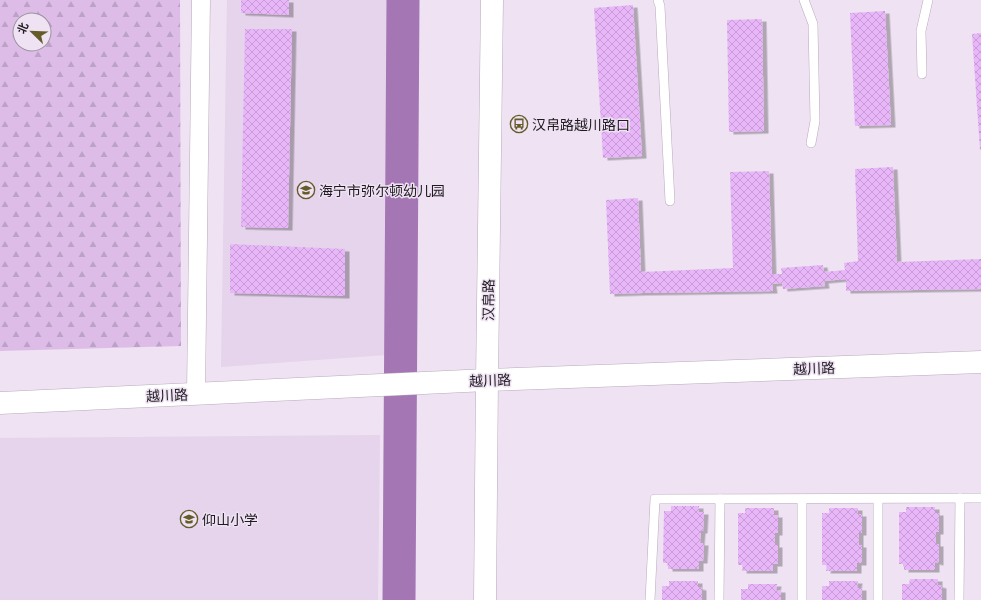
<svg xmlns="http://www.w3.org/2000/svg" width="981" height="600" viewBox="0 0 981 600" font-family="Commissioner,'Noto Sans SC',sans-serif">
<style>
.built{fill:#e5d4eb}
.forest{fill:url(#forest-firs);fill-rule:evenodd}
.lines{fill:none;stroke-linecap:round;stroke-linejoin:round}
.river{stroke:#a476b3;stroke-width:33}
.building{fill:url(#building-cross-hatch);filter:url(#shadow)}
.service-casing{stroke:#b7abbb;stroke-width:10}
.minor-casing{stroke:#b7abbb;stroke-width:19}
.tertiary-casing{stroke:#b7abbb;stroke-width:23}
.service{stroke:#fff;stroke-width:9}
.minor{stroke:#fff;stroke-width:18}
.tertiary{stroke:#fff;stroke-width:22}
.labels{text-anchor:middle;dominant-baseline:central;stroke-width:3;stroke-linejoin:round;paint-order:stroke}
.poi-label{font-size:14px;fill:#1e1a1f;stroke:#eee2f3;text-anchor:start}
.street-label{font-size:14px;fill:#1e1a1f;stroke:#eee2f3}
</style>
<defs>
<pattern id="forest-firs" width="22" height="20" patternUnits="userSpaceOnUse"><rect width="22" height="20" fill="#ddbde8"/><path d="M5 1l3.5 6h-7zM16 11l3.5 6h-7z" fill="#bda2c7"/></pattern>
<pattern id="building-cross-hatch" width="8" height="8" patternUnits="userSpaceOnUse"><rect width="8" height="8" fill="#e9b7f9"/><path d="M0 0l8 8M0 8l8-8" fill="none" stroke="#c79dd5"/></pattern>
<filter id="shadow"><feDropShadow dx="4.5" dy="2.5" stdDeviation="0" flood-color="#0004"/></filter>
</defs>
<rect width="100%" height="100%" fill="#eee2f3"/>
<g class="built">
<path d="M227,0H389L386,355L221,367Z"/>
<path d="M380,435L378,600H0V438Z"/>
</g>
<path class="forest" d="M0,0H180L181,346L0,351ZM20,20H44V44H20Z"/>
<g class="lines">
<path class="river" d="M399,600L403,0"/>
</g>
<g class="building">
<path d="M241,0H289V15L241,13Z"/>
<path d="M633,5L642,156L603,158L594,8Z"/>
<path d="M885,11L891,125L855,126L850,13Z"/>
<path d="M762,19L764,131L729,132L727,20Z"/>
<path d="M245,29H292L288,228L241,227Z"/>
<path d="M981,33V150H980L972,34Z"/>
<path d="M893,167L897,262L981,259V289L846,291V279L824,281L825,286L783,289L782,283L772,284L773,291L642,293L610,294L606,200L638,198L641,272L733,268L730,172L769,171L772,274H782L781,268L823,265L824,272L845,270L844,263L858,261L855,169Z"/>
<path d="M230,244L345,249V296L230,293Z"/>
<path d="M671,506H699V512H704L703,531H701L700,543H704L703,561H699V569H668V563H663L664,511H671Z"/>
<path d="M906,507H935V513H939V532H936V544H939V563L935,562V570H904V564H899V512H906Z"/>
<path d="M745,508H774V515H778V533H775V545H778V564H773V571H742L743,565H738V513H745Z"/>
<path d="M829,508H858V514H862V533H859V545H862V563H857V571H826L827,565H822V513H829Z"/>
<path d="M910,579H938V585L942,586V600H902V584H909Z"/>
<path d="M669,581H698V587L702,588V600H662V586H669Z"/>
<path d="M829,581H858L857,588H862V600H822V586H829Z"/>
<path d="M748,584H777L776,590H781V600H741V589H748Z"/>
</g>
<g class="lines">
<defs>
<g id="service">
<path d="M658,0L660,6L670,201"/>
<path d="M804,0L813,24L815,121L811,143"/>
<path d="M922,74L921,31L928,0"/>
<path d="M650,600L655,499L981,498"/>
<path d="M719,600L720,499"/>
<path d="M802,600V499"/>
<path d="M878,600V499"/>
<path d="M959,600L960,498"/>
</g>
<path id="minor" d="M196,394L201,0"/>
<g id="tertiary">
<path d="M0,403L487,380L981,362"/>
<path d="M485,600L487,380L492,0"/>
</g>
</defs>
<use href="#service" class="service-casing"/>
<use href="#minor" class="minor-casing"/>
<use href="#tertiary" class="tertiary-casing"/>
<use href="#service" class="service"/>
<use href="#minor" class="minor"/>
<use href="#tertiary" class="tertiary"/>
</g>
<defs>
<symbol id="bus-ring" viewBox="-11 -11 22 22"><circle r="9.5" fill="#eee2f3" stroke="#655b28" stroke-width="1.5"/><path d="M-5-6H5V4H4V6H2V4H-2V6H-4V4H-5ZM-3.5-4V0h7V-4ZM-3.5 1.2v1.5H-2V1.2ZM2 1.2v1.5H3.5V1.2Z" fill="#655b28"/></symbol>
<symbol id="school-ring" viewBox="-11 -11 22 22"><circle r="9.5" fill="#eee2f3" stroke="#655b28" stroke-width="1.5"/><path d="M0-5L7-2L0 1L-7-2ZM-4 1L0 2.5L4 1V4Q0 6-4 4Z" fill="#655b28"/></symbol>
</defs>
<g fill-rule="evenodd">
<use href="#bus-ring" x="509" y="114" width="20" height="20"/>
<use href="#school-ring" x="296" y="180" width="20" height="20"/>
<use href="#school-ring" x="179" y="509" width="20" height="20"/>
</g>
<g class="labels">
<g class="poi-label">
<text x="532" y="124">汉帛路越川路口</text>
<text x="319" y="190">海宁市弥尔顿幼儿园</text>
<text x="202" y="519">仰山小学</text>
</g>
<g class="street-label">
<text transform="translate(488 300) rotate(-89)">汉帛路</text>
<text transform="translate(814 368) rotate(-2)">越川路</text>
<text transform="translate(490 380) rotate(-2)">越川路</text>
<text transform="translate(167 395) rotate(-3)">越川路</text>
</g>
</g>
<g transform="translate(32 32) rotate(293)"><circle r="19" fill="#eee2f3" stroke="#9b929e"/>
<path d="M0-3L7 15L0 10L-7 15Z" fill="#655b28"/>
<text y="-6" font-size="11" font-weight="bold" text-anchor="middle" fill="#1e1a1f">北</text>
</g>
</svg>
